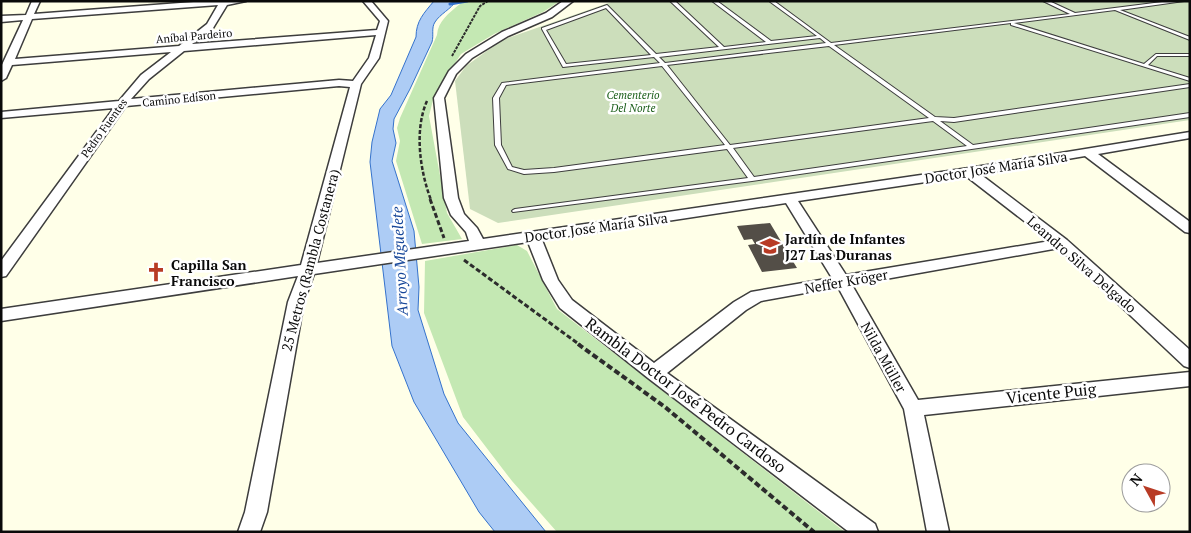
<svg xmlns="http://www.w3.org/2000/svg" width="1191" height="533" viewBox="0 0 1191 533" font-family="'PT Serif',serif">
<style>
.green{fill:#c4e8b3}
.cemetery{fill:#ccdebb}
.water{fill:#adccf5;stroke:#3572cc}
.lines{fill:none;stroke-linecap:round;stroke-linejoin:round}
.stream{stroke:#3572cc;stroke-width:3}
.building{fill:#534e47}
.lane-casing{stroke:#3d3d3d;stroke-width:2}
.street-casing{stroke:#3d3d3d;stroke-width:3}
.path-far3{stroke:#2c2c2c;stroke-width:2;stroke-dasharray:3 1;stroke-linecap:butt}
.path-far2{stroke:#2c2c2c;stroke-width:2.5;stroke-dasharray:4 2;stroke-linecap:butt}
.path-far1{stroke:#2c2c2c;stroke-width:3;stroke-dasharray:5 2.5;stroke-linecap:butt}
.path{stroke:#2c2c2c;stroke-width:4;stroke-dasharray:6 3;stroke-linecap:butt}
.lane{fill:#fff;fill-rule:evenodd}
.street{fill:#fff;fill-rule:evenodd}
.labels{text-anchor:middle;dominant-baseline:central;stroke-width:5;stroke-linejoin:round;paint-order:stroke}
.far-street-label{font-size:11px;fill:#0a0a0a;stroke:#fff}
.far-park-label{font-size:11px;font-style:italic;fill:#1d601c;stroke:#fff}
.street-label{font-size:14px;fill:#0a0a0a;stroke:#fff}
.poi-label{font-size:14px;font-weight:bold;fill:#0a0a0a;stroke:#fff;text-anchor:start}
.water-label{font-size:15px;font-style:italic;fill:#164699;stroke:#fff}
.near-street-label{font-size:16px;fill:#0a0a0a;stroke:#fff}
</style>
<rect width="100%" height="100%" fill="#ffffe8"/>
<g class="green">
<path d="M460,1H560L543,12L494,34L461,54L434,96L429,116L447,213L462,239L422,244L396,161L400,141L397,128L400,118L437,35C438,21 449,13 460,4Z"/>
<path d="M517,245L527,251L557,309L845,532H557L512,481L463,417L424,313L425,261Z"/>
</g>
<path class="cemetery" d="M614,1H1190V120L498,223L470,209L455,81L466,66L502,40Z"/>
<path class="water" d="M434,1H456C451,9 440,14 435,22C431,28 434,35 432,42L410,89L394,119L393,129L396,143L392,161L414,231L419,287L418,310L444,394L458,423L546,532H495L479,512L414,402L392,346L370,162L372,142L380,109L391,95L416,37C416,21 424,13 434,1Z"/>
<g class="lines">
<path class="stream" d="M450,4L467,1"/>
</g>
<path class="building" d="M770,223L797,268L762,272L748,245L755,244L752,239L744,240L737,226Z"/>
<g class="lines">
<defs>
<path id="lane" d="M670,1H675L724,47L766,42L712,1H717L771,41L817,36L769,1H774L831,43L1070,14L1043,1H1049L1075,13L1170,1H1184L1120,10L1190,37V40L1115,10L1014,23L1144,64L1156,54H1190V56H1157L1148,65L1190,78V81L1011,25V23L834,45L935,117L954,118L1190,84V87L954,122L940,121L973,145L1190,113V117L752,181L513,212L512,211L513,210L515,209L748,178L727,149L554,172L524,174L508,169L495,145L493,98L502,83L660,63L654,57L563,67L542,29V28L607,5L656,54L719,47ZM606,8L651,55L566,64L546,30ZM820,38L826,43L665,63L659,57ZM829,46L929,118L730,145L667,65ZM662,66L725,145L554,168L524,170L512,167L501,145L499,98L506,85ZM933,121L967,146L754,177L733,148Z"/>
<path id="street" d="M32,1H40L34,14L207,1H246L227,5L213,28L192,44L377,30L380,21L363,1H371L388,21L379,58L361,84L317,263L469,241L466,232L451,215L444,198L434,98L449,71L466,54L502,32L546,13L563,1H573L552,17L508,36L472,58L456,74L444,98L458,198L464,214L477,228L483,239L969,168L1190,132V138L1098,154L1190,222V233L1185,232L1085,156L980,174L1067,240L1190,350V368L1184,366L1059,248L852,285L918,400L1190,372V386L924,415L949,532H927L904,409L838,287L761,301L746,310L667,373L875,524L878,532H849L648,378L560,308L543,280L528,242L314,274L304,302L267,512L260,532H238L245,512L288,302L298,276L1,321V309L301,265L350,87L339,86L126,106L6,276L1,277V261L114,108L1,118V112L119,101L141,75L171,52L12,65L6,78L1,81V67L23,20L1,22V16L26,15ZM218,5L207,24L179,46L15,59L32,19ZM376,35L369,58L353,81L339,80L131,99L149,79L184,51ZM966,176L1050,241L846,275L798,201ZM786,203L832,278L751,292L734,302L654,363L572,300L558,280L542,240Z"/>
</defs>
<use href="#lane" class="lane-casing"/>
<use href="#street" class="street-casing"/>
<path class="path-far3" d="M452,56L480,6L488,1"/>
<path class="path-far2" d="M427,101C414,130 420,171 431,200"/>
<g class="path-far1">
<path d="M430,199L444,238"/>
<path d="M464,260L580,345"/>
</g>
<path class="path" d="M578,344L665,407L814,532"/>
<use href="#lane" class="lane"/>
<use href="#street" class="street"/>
</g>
<defs>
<symbol id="school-bare" viewBox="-9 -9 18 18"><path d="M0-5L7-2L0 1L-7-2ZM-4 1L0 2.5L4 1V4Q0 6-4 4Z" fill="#b83b25" stroke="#fff" stroke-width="2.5" paint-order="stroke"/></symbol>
<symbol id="church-bare" viewBox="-9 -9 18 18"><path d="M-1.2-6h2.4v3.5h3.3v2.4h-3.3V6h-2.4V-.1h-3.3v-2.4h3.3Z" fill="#b83b25" stroke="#fff" stroke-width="2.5" paint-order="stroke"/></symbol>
</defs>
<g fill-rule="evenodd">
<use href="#school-bare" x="756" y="232" width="28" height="28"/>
<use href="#church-bare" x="142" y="258" width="28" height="28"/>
</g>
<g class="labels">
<g class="far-street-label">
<text transform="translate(194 36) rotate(-5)">Aníbal Pardeiro</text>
<text transform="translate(179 99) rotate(-6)">Camino Edison</text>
<text transform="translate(104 128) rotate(-54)">Pedro Fuentes</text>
</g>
<g class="far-park-label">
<text x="633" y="95">Cementerio<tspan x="633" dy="13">Del Norte</tspan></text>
</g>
<g class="street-label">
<text transform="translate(996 167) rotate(-9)">Doctor José María Silva</text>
<text transform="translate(596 227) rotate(-8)">Doctor José María Silva</text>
<text transform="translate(310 260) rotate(-75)">25 Metros (Rambla Costanera)</text>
<text transform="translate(1082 264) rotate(41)">Leandro Silva Delgado</text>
<text transform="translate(846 281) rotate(-10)">Neffer Kröger</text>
<text transform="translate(884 357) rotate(61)">Nilda Müller</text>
</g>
<g class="poi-label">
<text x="785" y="238">Jardín de Infantes<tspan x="785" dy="16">J27 Las Duranas</tspan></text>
<text x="171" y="264">Capilla San<tspan x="171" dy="16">Francisco</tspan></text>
</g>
<g class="water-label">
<text transform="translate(399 261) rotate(-93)">Arroyo Miguelete</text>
</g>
<g class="near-street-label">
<text transform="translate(1051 393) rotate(-6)">Vicente Puig</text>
<text transform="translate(686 395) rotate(37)">Rambla Doctor José Pedro Cardoso</text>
</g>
</g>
<rect width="1191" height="533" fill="none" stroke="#0a0a0a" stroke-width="5"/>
<g transform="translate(1146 488) rotate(310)"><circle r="24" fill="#ffffff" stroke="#9d9d9d"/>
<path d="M0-4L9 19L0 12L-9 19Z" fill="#b83b25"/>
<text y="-8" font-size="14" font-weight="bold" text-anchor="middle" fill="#0a0a0a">N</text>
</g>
</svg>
